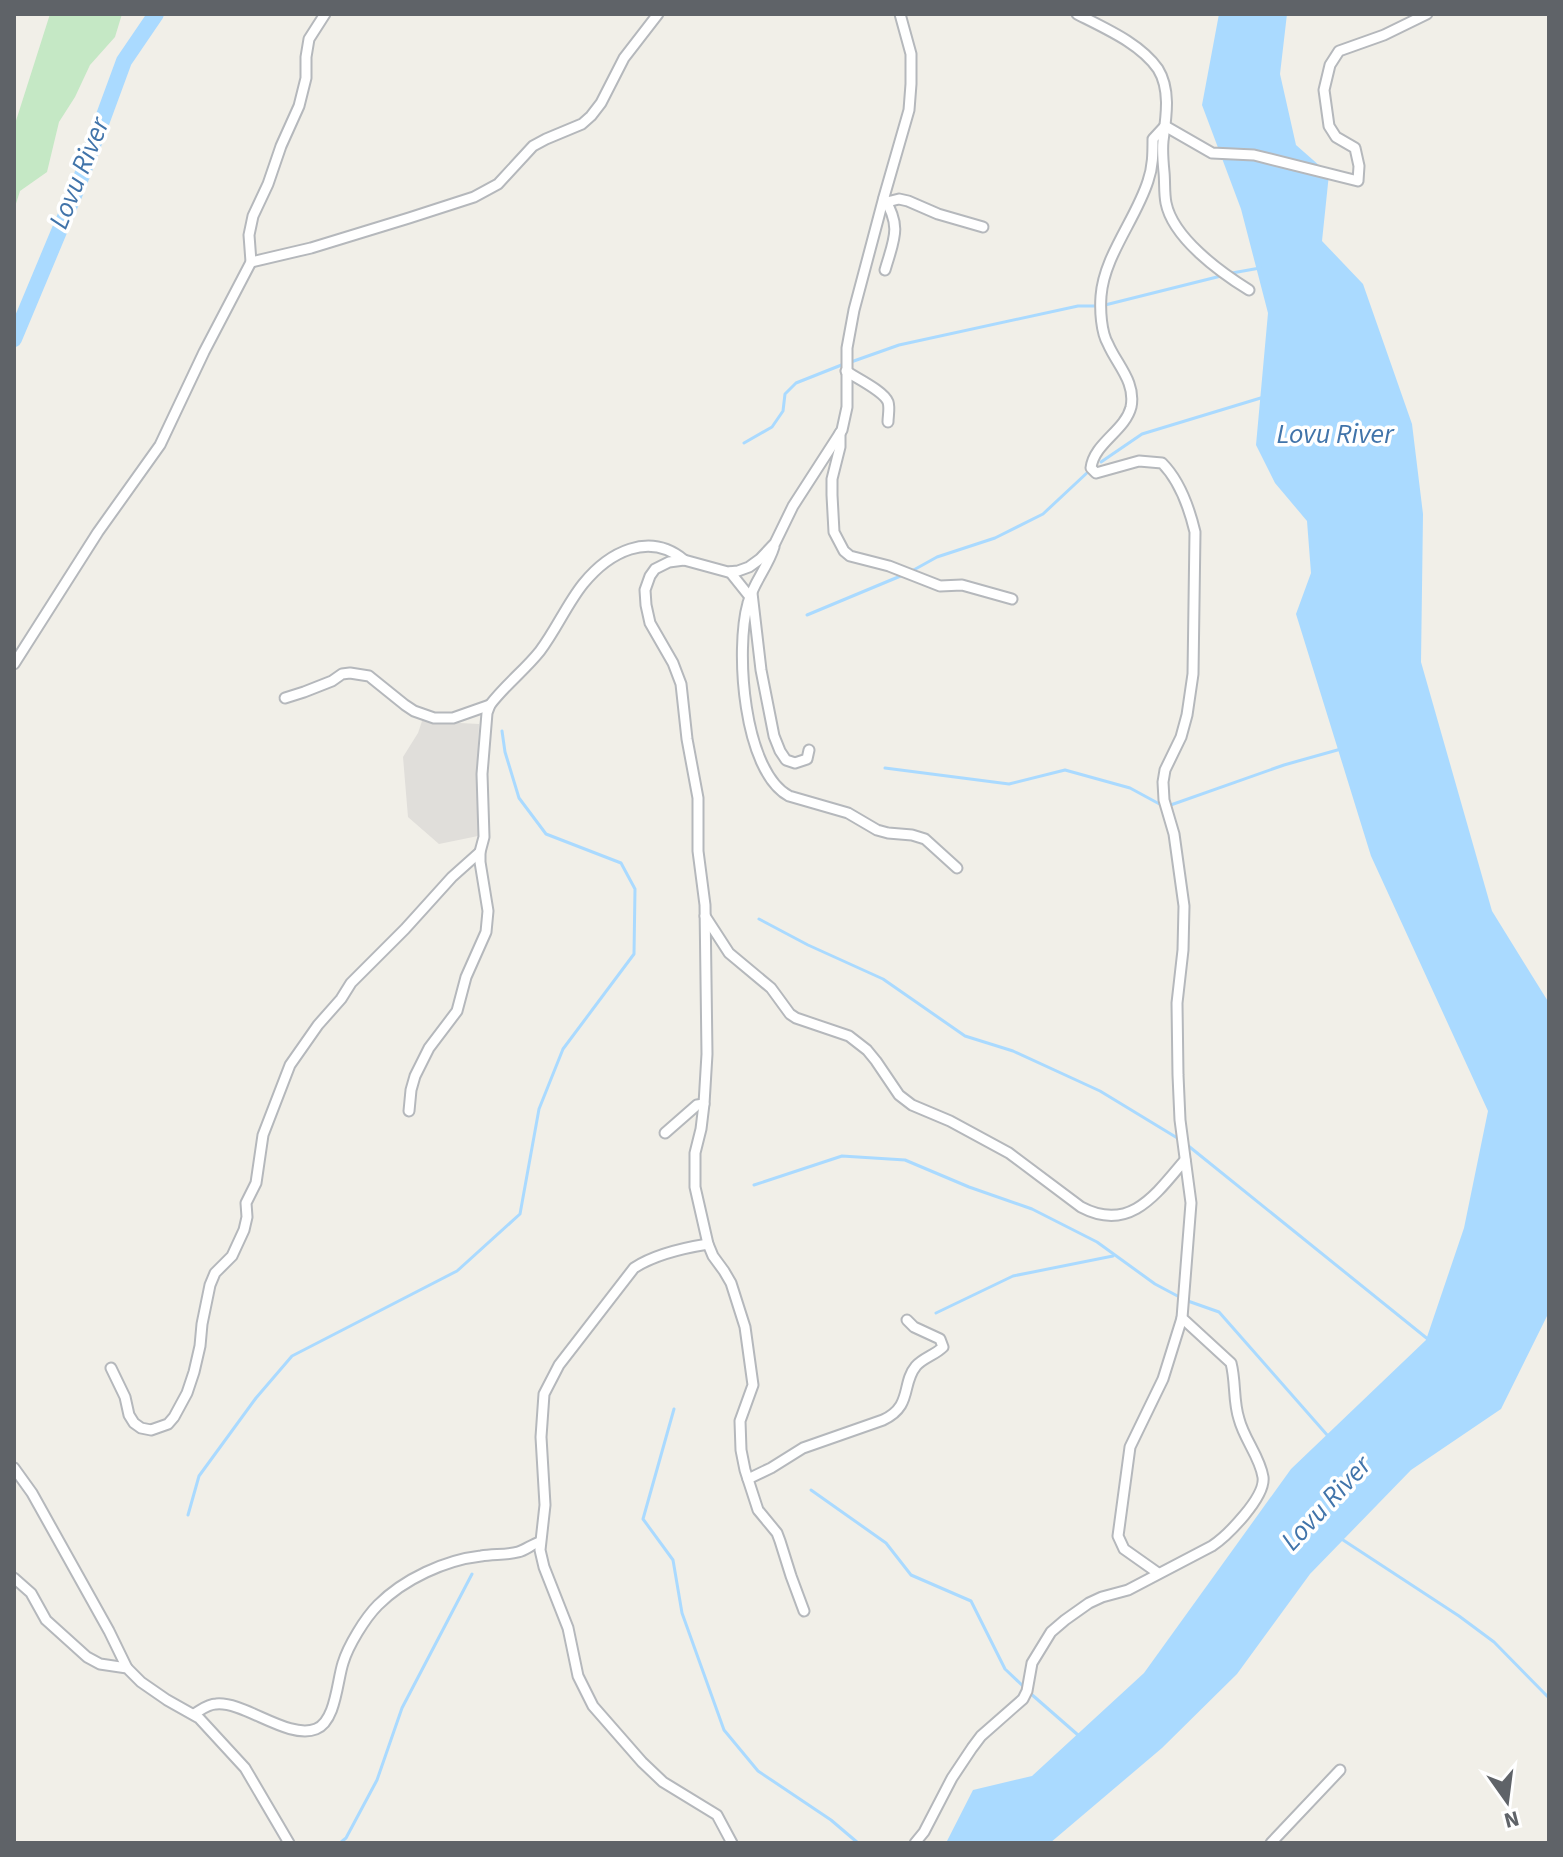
<svg xmlns="http://www.w3.org/2000/svg" width="1563" height="1857" viewBox="0 0 1563 1857" font-family="'Source Sans 3',sans-serif">
<style>
.industrial{fill:#e0deda}
.green{fill:#c5e8c5}
.water{fill:#aadaff}
.lines{fill:none;stroke-linecap:round;stroke-linejoin:round}
.stream{stroke:#aadaff;stroke-width:3}
.river{stroke:#aadaff;stroke-width:16}
.minor-casing{stroke:#b5b8bc;stroke-width:13}
.minor{stroke:#fff;stroke-width:9}
.labels{text-anchor:middle;dominant-baseline:central;stroke-width:7;stroke-linejoin:round;paint-order:stroke}
.water-label{font-size:28px;font-style:italic;fill:#4174aa;stroke:#fff}
</style>
<rect width="100%" height="100%" fill="#f1efe8"/>
<path class="industrial" d="M422,721L479,724L477,787L478,836L439,844L408,817L403,757L418,733Z"/>
<path class="green" d="M50,14H122L115,37L90,65L75,97L59,122L47,172L20,191L14,210V127Z"/>
<path class="water" d="M1219,14H1287L1280,74L1296,145L1329,174L1322,241L1363,284L1412,424L1423,514L1421,662L1492,911L1549,1003V1312L1501,1409L1411,1470L1310,1574L1237,1674L1162,1748L1050,1843H946L973,1790L1032,1776L1144,1673L1291,1469L1426,1340L1464,1228L1488,1111L1371,856L1296,614L1311,573L1307,521L1275,483L1256,445L1268,313L1241,209L1202,105Z"/>
<g class="lines">
<g class="stream">
<path d="M1232,273L1260,268"/>
<path d="M851,362L899,345L1078,306H1101L1221,276"/>
<path d="M744,443L772,427L783,411L785,394L796,383L844,364"/>
<path d="M1101,462L1142,434L1264,397"/>
<path d="M910,572L937,557L995,538L1043,514L1089,471"/>
<path d="M807,615L903,575"/>
<path d="M885,768L1009,784L1065,770L1130,788L1165,807L1284,765L1341,749"/>
<path d="M759,919L808,945L883,979L965,1036L1013,1051L1100,1091L1179,1139"/>
<path d="M1186,1144L1429,1340"/>
<path d="M754,1185L842,1156L905,1160L969,1187L1032,1209L1097,1242L1155,1284L1185,1300L1219,1312L1328,1436"/>
<path d="M936,1313L1013,1276L1113,1256"/>
<path d="M674,1409L643,1519L673,1560L682,1613L724,1730L758,1771L831,1820L858,1843"/>
<path d="M811,1490L886,1543L911,1575L971,1601L1005,1669L1024,1687"/>
<path d="M188,1515L199,1476L256,1398L292,1356L457,1271L520,1214L539,1109L563,1049L634,954L635,889L621,863L546,834L519,798L505,752L502,731"/>
<path d="M1340,1538L1459,1616L1494,1642L1549,1698"/>
<path d="M1030,1693L1078,1735"/>
<path d="M340,1843L346,1838L377,1780L402,1708L472,1574"/>
</g>
<path class="river" d="M14,339L78,186L124,61L156,14"/>
<defs>
<g id="minor">
<path d="M1077,14C1104,28 1140,43 1158,69C1171,90 1166,118 1163,141C1162,151 1163,162 1164,172C1165,182 1164,193 1166,203C1173,238 1220,272 1249,290"/>
<path d="M1165,126L1212,153L1254,155L1358,181L1359,166L1355,148L1336,137L1329,126L1324,90L1330,65L1339,51L1384,35L1427,14"/>
<path d="M884,198C902,227 894,239 885,270"/>
<path d="M887,202L899,199L908,201L938,214L983,227"/>
<path d="M251,262L311,248L409,218L474,197L498,184L533,146L546,139L582,124L591,116L601,103L624,58L658,14"/>
<path d="M846,371C856,378 884,391 888,402C890,408 888,416 888,422"/>
<path d="M840,433V447L832,479V495L834,532L844,551L850,556L889,566L940,586L962,585L1012,599"/>
<path d="M774,547C768,567 753,583 748,603C735,649 743,771 789,796L848,813L877,830L888,833L912,835L925,839L957,868"/>
<path d="M730,572L750,597"/>
<path d="M752,593L761,670L774,736L780,751L786,760L795,763L807,759L809,750"/>
<path d="M14,664L98,532L160,445L204,352L251,262L249,235L253,216L268,184L281,146L299,106L306,78V57L309,39L325,14"/>
<path d="M285,698L304,692L332,681L342,674L350,673L369,676L405,705L414,711L434,718H453L490,705"/>
<path d="M705,916L729,953L771,988L790,1014L796,1018L849,1036L867,1050L876,1061L899,1095L912,1105L950,1121L1009,1153L1081,1207C1130,1233 1156,1194 1185,1160"/>
<path d="M409,1111L411,1090L415,1076L429,1048L457,1011L466,977L486,932L488,911L480,862V852L484,837L482,774L487,713L490,705C505,685 525,670 540,651C556,630 567,604 583,584C609,552 649,531 684,560"/>
<path d="M665,1133L697,1105L704,1104"/>
<path d="M708,1244C683,1248 655,1254 634,1268L559,1365L544,1394L541,1437L545,1505L540,1550L544,1567L568,1628L578,1676L593,1706L642,1762L663,1782L717,1815L732,1843"/>
<path d="M111,1368L125,1397L129,1415L134,1423L141,1428L151,1430L168,1424L174,1417L187,1393L194,1372L200,1346L202,1324L210,1285L215,1273L232,1256L244,1230L247,1217L246,1203L256,1183L263,1135L290,1065L318,1025L341,999L351,983L405,929L452,877L480,852"/>
<path d="M14,1468L32,1493L109,1631L127,1668"/>
<path d="M748,1479L771,1468L803,1448L883,1420C913,1406 901,1384 916,1366C923,1358 935,1355 943,1347L940,1339L914,1327L907,1320"/>
<path d="M1158,1573L1124,1549L1118,1536L1130,1447L1163,1379L1182,1318"/>
<path d="M14,1578L31,1593L46,1620L87,1657L100,1664L127,1668L141,1682L167,1700L199,1718L245,1768L289,1843"/>
<path d="M804,1611L791,1576L780,1541L777,1533L758,1510L745,1470L741,1450L740,1421L753,1385L745,1327L731,1283L724,1271L713,1256L708,1244L695,1187V1153L701,1129L704,1104L707,1054L705,905L698,851V798L687,739L681,684L673,663L650,623L646,605L645,590L650,576L655,569L669,562L684,560L728,572L738,571L749,567L760,559L775,543L793,506L842,430L847,407V348L854,310L884,197L909,110L911,84V54L900,14"/>
<path d="M194,1714C201,1710 208,1704 216,1704C244,1701 288,1740 316,1729C336,1721 337,1681 343,1663C348,1646 365,1618 378,1605C404,1579 445,1560 481,1556C493,1554 507,1555 518,1552C526,1550 532,1544 540,1542"/>
<path d="M915,1843L924,1832L952,1778L972,1748L981,1736L1023,1699L1027,1691L1032,1663L1051,1632L1065,1620L1089,1603L1102,1597L1128,1590L1212,1546C1227,1536 1266,1497 1263,1477C1260,1457 1244,1439 1239,1419C1233,1401 1236,1382 1231,1363L1182,1318L1191,1203L1180,1120L1178,1075L1177,1003L1183,950L1184,906L1174,834L1164,800L1163,782L1165,770L1181,737L1187,715L1193,674L1195,532C1189,507 1180,481 1162,463L1139,461L1096,473L1091,468C1094,443 1125,431 1131,407C1136,382 1117,365 1108,344C1101,332 1100,310 1101,296C1104,256 1136,219 1148,181C1153,167 1153,153 1153,139L1165,126"/>
<path d="M1271,1843L1340,1770"/>
</g>
</defs>
<use href="#minor" class="minor-casing"/>
<use href="#minor" class="minor"/>
</g>
<g class="labels">
<g class="water-label">
<text transform="translate(79 173) rotate(-68)">Lovu River</text>
<text x="1335" y="434">Lovu River</text>
<text transform="translate(1326 1503) rotate(-47)">Lovu River</text>
</g>
</g>
<rect width="1563" height="1857" fill="none" stroke="#5f6368" stroke-width="32"/>
<g transform="translate(1507 1801) rotate(166)" stroke="#ffffff" stroke-width="6" paint-order="stroke">
<path d="M0-6L14 30L0 20L-14 30Z" fill="#5f6368"/>
<text y="-12" font-size="22" font-weight="bold" text-anchor="middle" fill="#5f6368">N</text>
</g>
</svg>
